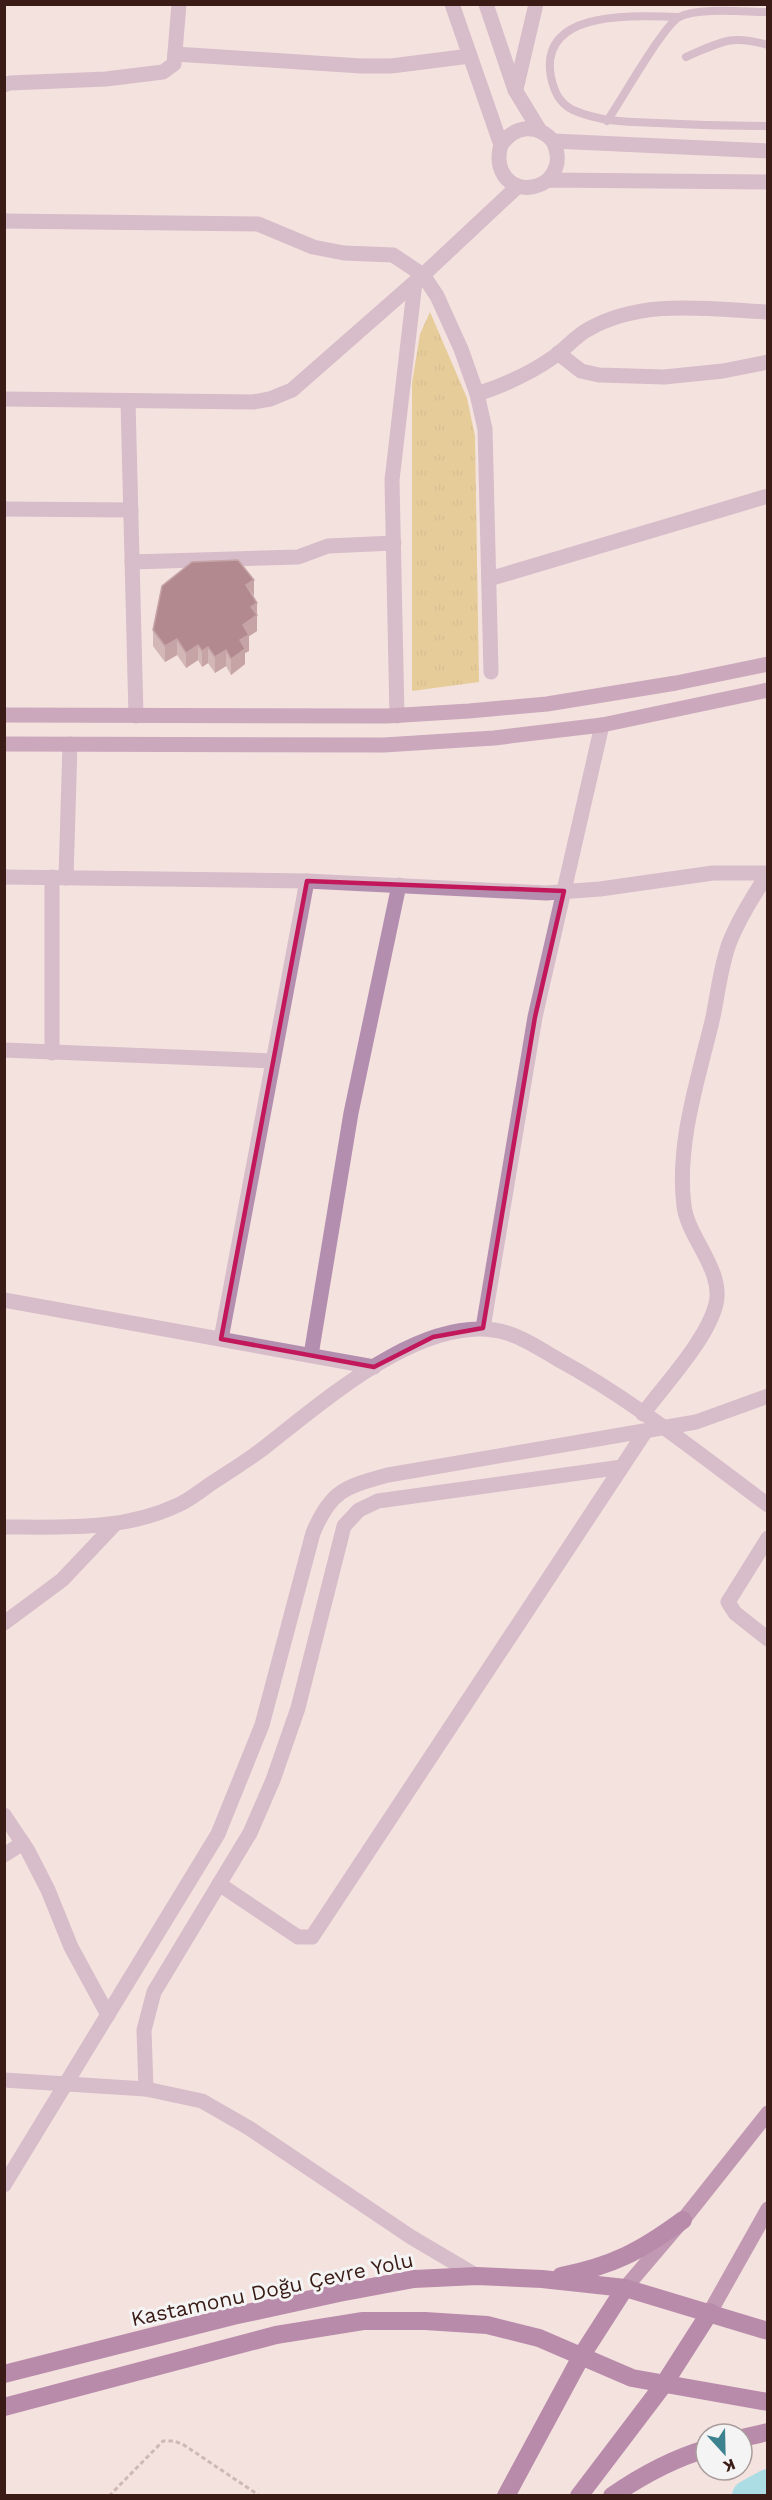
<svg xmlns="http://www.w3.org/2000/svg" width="772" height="2500" viewBox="0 0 772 2500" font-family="'Work Sans',sans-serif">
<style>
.park{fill:url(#park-tufts)}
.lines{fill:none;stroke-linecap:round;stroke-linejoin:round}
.river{stroke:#56d6ec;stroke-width:32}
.path{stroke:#9f8783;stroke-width:3;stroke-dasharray:4.5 3;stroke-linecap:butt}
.lane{stroke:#b48eaf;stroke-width:8}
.street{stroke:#b48eaf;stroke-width:15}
.secondary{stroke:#996293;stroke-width:15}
.primary{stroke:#84427f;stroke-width:15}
.highway{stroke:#72226d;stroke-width:18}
.wall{fill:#ab8086}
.shaded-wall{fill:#8e5962}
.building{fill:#621e2d;stroke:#8e5962;stroke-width:1.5}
.marked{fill:none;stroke:#c2185b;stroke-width:4.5;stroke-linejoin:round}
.labels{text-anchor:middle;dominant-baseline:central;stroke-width:6;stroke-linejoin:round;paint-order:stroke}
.street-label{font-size:21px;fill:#3a1b16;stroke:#f4f4f4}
</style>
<defs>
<pattern id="park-tufts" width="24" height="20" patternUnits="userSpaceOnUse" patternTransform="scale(1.5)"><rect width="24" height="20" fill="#d6b243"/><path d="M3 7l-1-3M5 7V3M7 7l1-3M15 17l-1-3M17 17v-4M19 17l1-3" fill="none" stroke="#b8983a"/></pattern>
</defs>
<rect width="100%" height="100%" fill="#f4e2df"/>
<path class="park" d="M430,312L467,398L475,436L479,682L412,691V383L420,334Z"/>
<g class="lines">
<path class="river" d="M748,2496L768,2485"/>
<path class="path" d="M109,2496L163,2441H174L184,2445L260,2496"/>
<g class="lane">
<path d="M679,17C637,16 538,8 551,77C554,91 559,103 573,110C600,122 629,122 658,123C694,125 731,126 768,126"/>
<path d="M686,57C721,42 730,34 768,45"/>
<path d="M607,121C621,101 663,26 679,17C699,7 745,12 768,12"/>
</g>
<g class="street">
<path d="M452,4L501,145C491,177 520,200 548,180L768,182"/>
<path d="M486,4L515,90L540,131"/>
<path d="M175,54L361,66H391L470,56"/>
<path d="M4,85L10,83L106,79L163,72L174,64L179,4"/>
<path d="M516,89L536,4"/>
<path d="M501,145C515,125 537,123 553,141L768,151"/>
<path d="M548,180C559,168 560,156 553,141"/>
<path d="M4,221L258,224L313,247L344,253L393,255L423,275L437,296L461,349L477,394L485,429L491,672"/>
<path d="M558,353L581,371L599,375L664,377L723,371L768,362"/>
<path d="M477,394C505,385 531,373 555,356C566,348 576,336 587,330C642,298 707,309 768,312"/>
<path d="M4,399L253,402L270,399L292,390L423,275L518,186"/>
<path d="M128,401L136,716"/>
<path d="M4,509L131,510"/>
<path d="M132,562L298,557L328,546L394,543"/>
<path d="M489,579L768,496"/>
<path d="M397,716L392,480L415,282"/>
<path d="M4,877L307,881L546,893L600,889L713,873H768C754,895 740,917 730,941C721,964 718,992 713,1017C699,1077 676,1143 684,1206C688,1238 724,1270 716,1304C707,1340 665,1384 643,1414"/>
<path d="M66,878L70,744"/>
<path d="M4,1050L273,1061"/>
<path d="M52,1053V877"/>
<path d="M4,1300L374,1367"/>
<path d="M483,1328L535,1017L602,725"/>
<path d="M221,1339L307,881"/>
<path d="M311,1355L351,1113L399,885"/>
<path d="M4,1527C64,1527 123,1531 178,1505C189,1500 199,1492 209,1485C227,1473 247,1461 265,1447C324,1401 427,1309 507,1333C525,1338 543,1351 559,1360C633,1400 700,1455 768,1505"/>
<path d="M768,1538L728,1602L735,1613L768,1639"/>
<path d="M4,1623L62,1580L114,1525"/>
<path d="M4,1815L28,1851L48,1890L71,1947L108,2015"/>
<path d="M4,1855L23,1843"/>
<path d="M219,1884L298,1937H312L645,1432"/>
<path d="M4,2080L146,2089L202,2101L249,2128L411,2237L477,2276"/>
<path d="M146,2089L144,2030L154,1992L250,1833L273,1780L298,1708L344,1526L359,1510L378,1501L622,1467"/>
<path d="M4,2185L218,1834L262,1725L313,1533C331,1490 345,1487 388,1475L696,1422L768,1396"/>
</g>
<g class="secondary">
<path d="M4,715L387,716L469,711L547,704L676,683L768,664"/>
<path d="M4,744L384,745L494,738L602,725L768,690"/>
</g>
<g class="primary">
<path d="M625,2288L683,2220L768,2113"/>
<path d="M710,2312L768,2209"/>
</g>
<g class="highway">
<path d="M561,2276C612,2266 641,2251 683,2220"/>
<path d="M4,2374L233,2316L339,2293L414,2279L477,2276L542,2279L625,2288L768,2331"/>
<path d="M4,2407L276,2335L363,2321H425L487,2325L539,2338L632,2378L768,2402"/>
<path d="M742,2438L768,2432"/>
<path d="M506,2496L582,2355L625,2288"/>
<path d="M579,2496L664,2384L710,2312"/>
<path d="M612,2496C641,2476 672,2459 706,2449"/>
</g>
</g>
<path class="wall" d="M253,596L257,618V631L249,636V651L245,653V664L231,675L226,666L215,673L208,663L202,667L198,660L186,668L177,655L165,662L153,646V630Z"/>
<g class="shaded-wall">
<path d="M254,580V596L246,585Z"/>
<path d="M257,603V631L249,636V651L245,653V664L231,675V659L240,640L243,625L251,607Z"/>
<path d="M177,639V655L165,662V646Z"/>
<path d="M198,645V660L186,668V653Z"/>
<path d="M208,647V663L202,667V651Z"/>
<path d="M226,650V666L215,673V657Z"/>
</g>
<path class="building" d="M238,560L254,580L246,585L257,603L251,607L257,615L243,625L249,635L240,640L245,649L231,659L226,650L215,657L208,647L202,651L198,645L186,653L177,639L165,646L153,630L162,586L192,562Z"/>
<path d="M0 0H772V2500H0ZM307,881L564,891L535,1017L483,1328L433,1337L374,1367L221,1339Z" fill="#f4e2df" fill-opacity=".55" fill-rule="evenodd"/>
<path class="marked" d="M307,881L564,891L535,1017L483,1328L433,1337L374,1367L221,1339Z"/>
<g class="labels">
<g class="street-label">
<text transform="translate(272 2289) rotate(-12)">Kastamonu Doğu Çevre Yolu</text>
</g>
</g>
<rect width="772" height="2500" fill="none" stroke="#3a1b16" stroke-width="12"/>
<g transform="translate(724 2452) rotate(158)"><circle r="28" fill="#f4f4f4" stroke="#aa9d9b" stroke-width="1.5"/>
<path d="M0-4.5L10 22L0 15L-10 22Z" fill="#3d838f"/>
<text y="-9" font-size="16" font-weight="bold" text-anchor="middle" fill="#3a1b16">K</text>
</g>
</svg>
